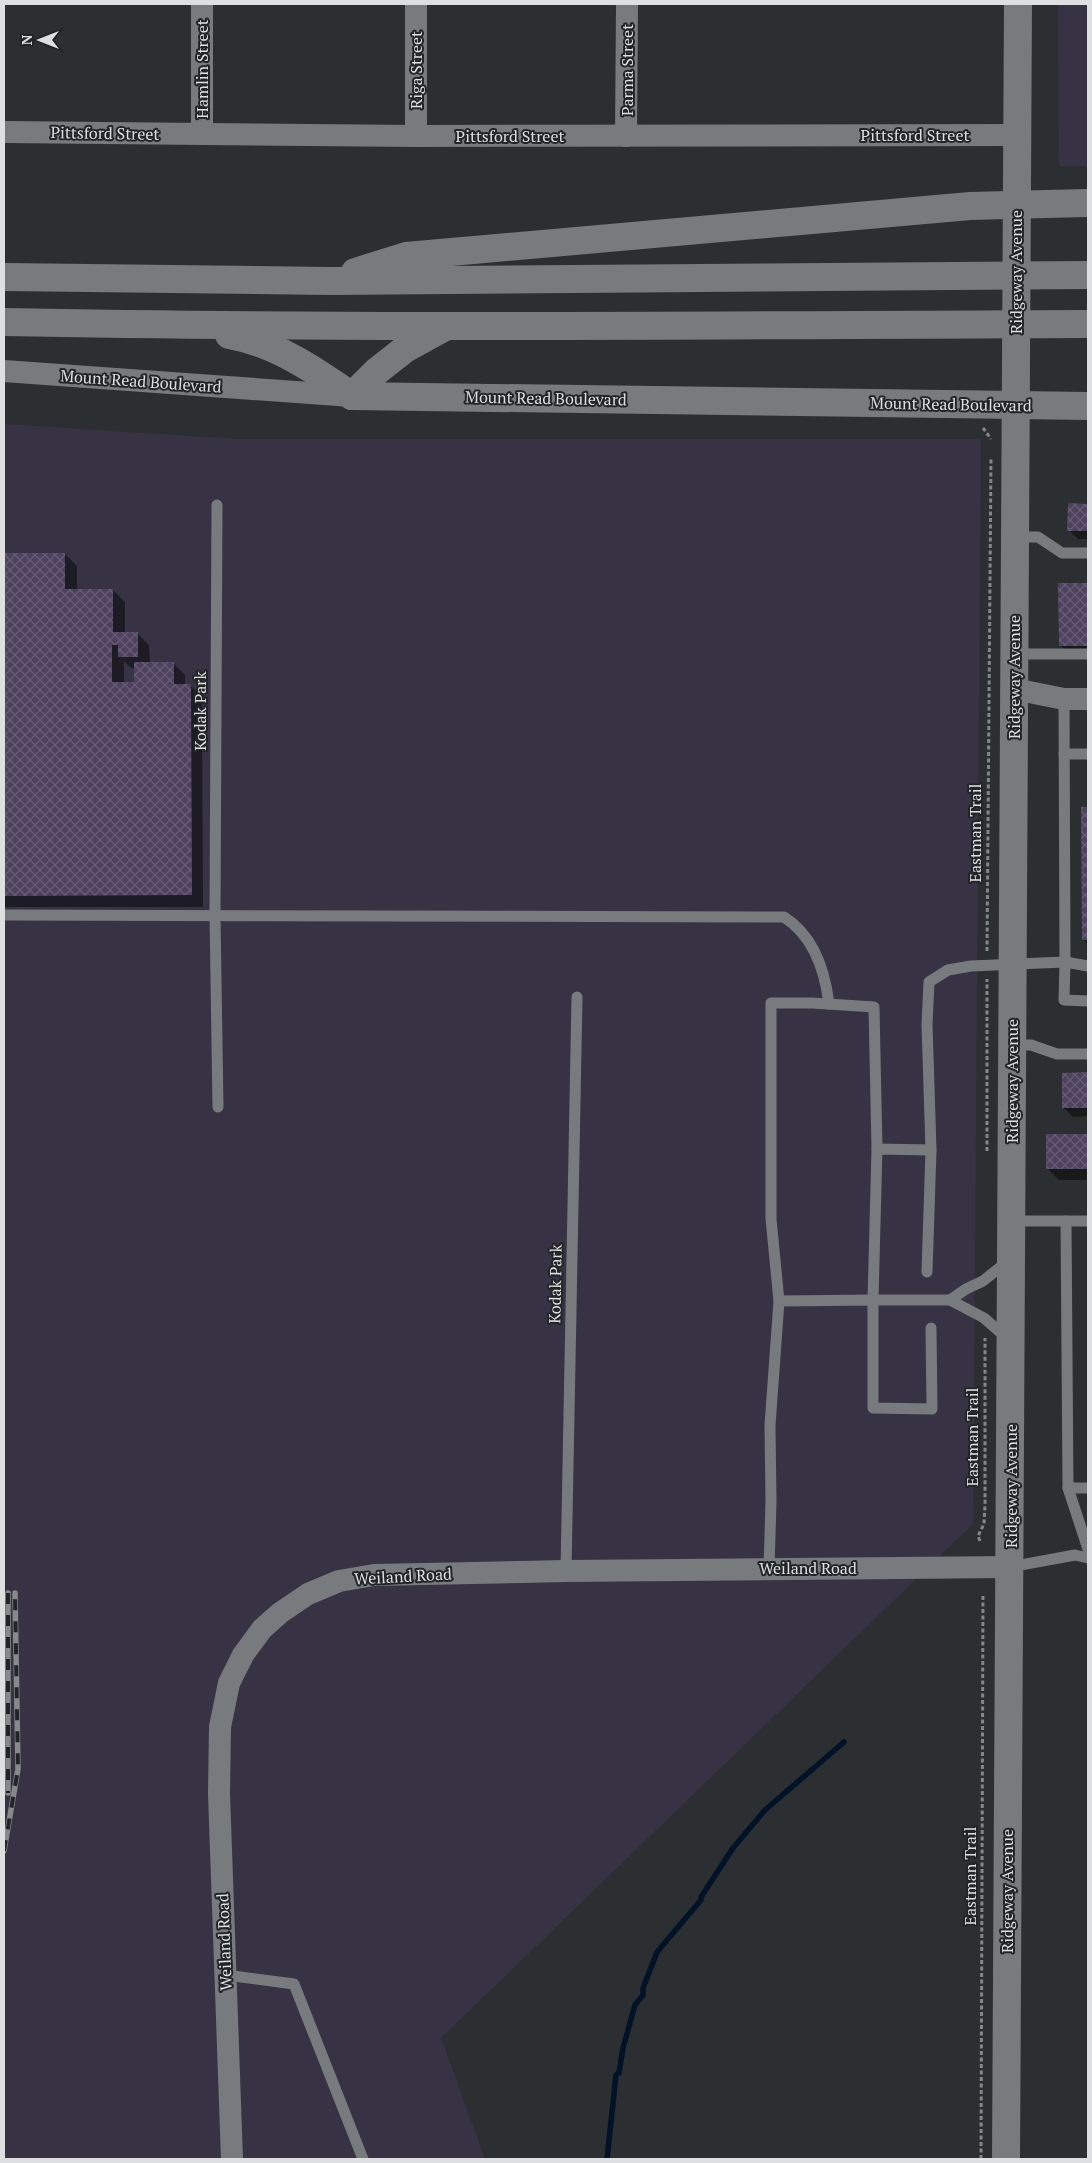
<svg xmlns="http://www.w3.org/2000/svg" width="1092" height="2163" viewBox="0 0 1092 2163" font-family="'PT Serif',serif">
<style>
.commercial{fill:#383344}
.shadow{fill:#0007;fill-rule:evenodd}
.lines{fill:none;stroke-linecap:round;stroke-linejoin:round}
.stream{stroke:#021328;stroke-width:5.5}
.building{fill:url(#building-cross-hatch)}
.path{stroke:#848689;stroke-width:3;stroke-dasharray:4 2.5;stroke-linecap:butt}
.lane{stroke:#777b7e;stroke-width:11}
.street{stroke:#777b7e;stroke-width:22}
.secondary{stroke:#777b7e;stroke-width:28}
.rail-casing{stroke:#87898b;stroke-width:5.5}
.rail{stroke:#222528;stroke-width:4;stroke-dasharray:11;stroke-linecap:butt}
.labels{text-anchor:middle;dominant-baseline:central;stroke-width:4;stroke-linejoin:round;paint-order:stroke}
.street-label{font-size:16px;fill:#dedfe1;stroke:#222528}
</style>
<defs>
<pattern id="building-cross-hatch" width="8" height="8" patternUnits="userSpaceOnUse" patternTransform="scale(1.25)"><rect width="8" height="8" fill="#4e425f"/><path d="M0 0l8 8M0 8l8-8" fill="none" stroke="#675d76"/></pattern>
</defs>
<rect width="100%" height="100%" fill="#2c2f32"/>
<g class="commercial">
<path d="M1058,4H1088V166H1059Z"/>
<path d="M4,424L236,439H981L973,1524L441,2038L485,2159H4Z"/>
</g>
<g class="shadow">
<path d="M1069,505H1088V539H1078L1069,530Z"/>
<path d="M65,554L77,566V590H113L125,602V633H137L149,645L150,663H173L185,675V685H190L202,697L203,907H4V555ZM124,661L131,668H135V683H124Z"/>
<path d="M1088,584V657H1072L1060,645V585Z"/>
<path d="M1083,808H1088V945L1083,939Z"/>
<path d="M1088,1073V1116L1073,1117L1064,1108L1063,1074Z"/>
<path d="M1047,1135H1088V1180H1059L1047,1168Z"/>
</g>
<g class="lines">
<path class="stream" d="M607,2159L616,2075L619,2073L623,2048L635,2005L643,1995V1988L657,1952L701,1900V1897L733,1848L765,1810L844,1742"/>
</g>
<g class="building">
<path d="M1068,503L1088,504V531H1067Z"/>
<path d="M4,553H65V589H113V632H138V657H118V645H112V682H134V662H174V684H191L192,895L4,896Z"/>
<path d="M1058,583H1088V646H1059Z"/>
<path d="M1081,807H1088V940H1082Z"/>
<path d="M1088,1072V1108H1062V1073Z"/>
<rect x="1046" y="1134" width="42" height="35"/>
</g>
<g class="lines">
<g class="path">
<path d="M983,428L991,439"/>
<path d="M987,951L991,457"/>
<path d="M987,1151V979"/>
<path d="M980,1541L978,1536L984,1524L985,1505V1338"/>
<path d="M981,2159L983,1594"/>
</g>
<g class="lane">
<path d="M217,505L215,916L218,1107"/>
<path d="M1015,537H1038L1062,553H1088"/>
<path d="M1014,654H1088"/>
<path d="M1064,754H1088"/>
<path d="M4,915L784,917C814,936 825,971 829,1004"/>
<path d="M1088,966L1065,962L1064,1000L1088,1001"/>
<path d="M1012,1045H1031L1057,1054H1088"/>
<path d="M1012,1221H1088"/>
<path d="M1066,1221L1068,1488L1088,1549"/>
<path d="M927,1272L931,1150"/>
<path d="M950,1300L966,1289L983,1281L1008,1261"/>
<path d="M779,1301L771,1219V1003H812L874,1007L877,1149"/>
<path d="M1007,1338L984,1318L950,1300H873L877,1149L931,1150L927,1024L929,982L948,970L971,966L1065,962L1064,699"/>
<path d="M1068,1488H1088"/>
<path d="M1010,1567L1075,1555L1088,1558"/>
<path d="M769,1569L771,1502L770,1425L779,1301L873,1300V1408L932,1409L931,1328"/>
<path d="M566,1571L577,997"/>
<path d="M226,1975L294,1984L363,2159"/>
</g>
<g class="street">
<path d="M202,4V134"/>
<path d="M4,132L416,136L1017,135"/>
<path d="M416,136V4"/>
<path d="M626,136L627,4"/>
<path d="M4,371L352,396"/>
<path d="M1014,689L1064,699H1088"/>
<path d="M232,2159L219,1794L220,1727L229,1683L243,1655L262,1629L280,1613L308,1594L339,1581L374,1575L566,1571L1010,1567"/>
</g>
<g class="secondary">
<path d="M355,272L406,256L970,206L1088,203"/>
<path d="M4,277L330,281L1088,275"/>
<path d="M4,322C365,329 727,325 1088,324"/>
<path d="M229,335C275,343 313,369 352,396"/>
<path d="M352,396L1088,406"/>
<path d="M352,396L377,371L405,349L445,327"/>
<path d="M1006,2159L1018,4"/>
</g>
<defs>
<g id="rail">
<path d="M8,1593V1793"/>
<path d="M4,1851L18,1769L15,1593"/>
</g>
</defs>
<use href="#rail" class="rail-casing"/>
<use href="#rail" class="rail"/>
</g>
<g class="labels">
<g class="street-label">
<text transform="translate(202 69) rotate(-90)">Hamlin Street</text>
<text transform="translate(416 70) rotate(-90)">Riga Street</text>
<text transform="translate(627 70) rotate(-90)">Parma Street</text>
<text transform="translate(105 133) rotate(1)">Pittsford Street</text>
<text x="915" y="135">Pittsford Street</text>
<text x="510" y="136">Pittsford Street</text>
<text transform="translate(1016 272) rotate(-90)">Ridgeway Avenue</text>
<text transform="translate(141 381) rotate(4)">Mount Read Boulevard</text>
<text transform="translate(546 398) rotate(1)">Mount Read Boulevard</text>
<text transform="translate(951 404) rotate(1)">Mount Read Boulevard</text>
<text transform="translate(1014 677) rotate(-90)">Ridgeway Avenue</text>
<text transform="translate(200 711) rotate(-90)">Kodak Park</text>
<text transform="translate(975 833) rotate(-90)">Eastman Trail</text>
<text transform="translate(1012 1081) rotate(-90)">Ridgeway Avenue</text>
<text transform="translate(555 1284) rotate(-89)">Kodak Park</text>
<text transform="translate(972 1437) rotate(-90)">Eastman Trail</text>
<text transform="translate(1011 1486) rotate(-90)">Ridgeway Avenue</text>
<text x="808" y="1568">Weiland Road</text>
<text transform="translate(403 1576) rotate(-3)">Weiland Road</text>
<text transform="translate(970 1876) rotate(-90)">Eastman Trail</text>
<text transform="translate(1007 1891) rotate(-90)">Ridgeway Avenue</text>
<text transform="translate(224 1942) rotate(-92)">Weiland Road</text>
</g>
</g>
<rect width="1092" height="2163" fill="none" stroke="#dedfe1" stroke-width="10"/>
<g transform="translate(40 40) rotate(270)" stroke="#222528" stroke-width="4" paint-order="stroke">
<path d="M0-4L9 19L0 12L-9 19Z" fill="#dedfe1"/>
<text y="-8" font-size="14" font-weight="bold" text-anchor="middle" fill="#dedfe1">N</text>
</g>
</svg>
